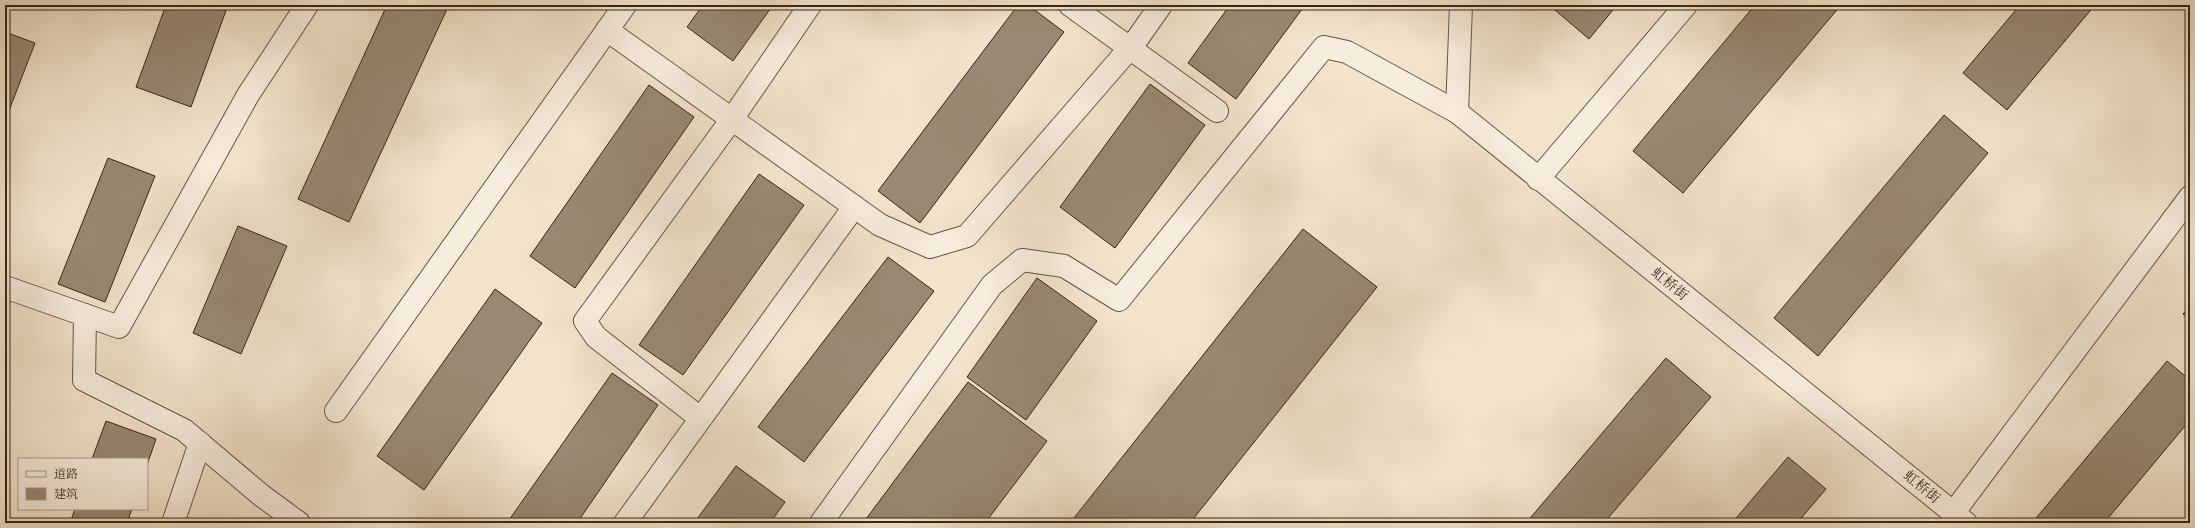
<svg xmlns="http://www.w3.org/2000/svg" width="2195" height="528" viewBox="0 0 2195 528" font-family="'IM FELL Great Primer','Noto Serif SC',serif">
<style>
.building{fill:#988974;stroke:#362715}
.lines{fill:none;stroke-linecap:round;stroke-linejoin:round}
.minor-casing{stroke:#655643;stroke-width:24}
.minor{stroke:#f7edde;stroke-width:22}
.labels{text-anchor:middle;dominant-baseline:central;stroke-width:3;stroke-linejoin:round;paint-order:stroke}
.street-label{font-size:14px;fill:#362715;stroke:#f7edde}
</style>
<rect width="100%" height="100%" fill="#f2e4cc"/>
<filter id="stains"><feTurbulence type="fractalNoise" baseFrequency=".005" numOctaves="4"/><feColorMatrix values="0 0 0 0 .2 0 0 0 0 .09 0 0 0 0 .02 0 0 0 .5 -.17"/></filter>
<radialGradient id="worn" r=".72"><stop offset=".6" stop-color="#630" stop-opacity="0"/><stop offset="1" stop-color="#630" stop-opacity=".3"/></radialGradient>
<g class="building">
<path d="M166,5H228L191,107L136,87Z"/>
<path d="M387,5H438L447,9L349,222L298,199Z"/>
<path d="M703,5H773L733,61L687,27Z"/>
<path d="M1018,5H1028L1064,32L920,223L878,191Z"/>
<path d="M1230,5H1305L1236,99L1188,63Z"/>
<path d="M1549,5H1617L1589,39Z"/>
<path d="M1755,5H1841L1683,193L1633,151Z"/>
<path d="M2020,5H2095L2007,110L1963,73Z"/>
<path d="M5,32L35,43L5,121Z"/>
<path d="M1150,84L1205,125L1115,248L1060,207Z"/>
<path d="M649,85L694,117L575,288L530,256Z"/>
<path d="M1944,115L1988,153L1818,356L1774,318Z"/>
<path d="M108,158L155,176L105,302L58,284Z"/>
<path d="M759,174L804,205L683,375L639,345Z"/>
<path d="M238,226L287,246L241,354L193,333Z"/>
<path d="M1303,229L1377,287L1190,523H1070Z"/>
<path d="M888,257L934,291L804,462L758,427Z"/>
<path d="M1037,278L1097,321L1026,420L967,377Z"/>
<path d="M495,289L542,323L424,490L377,456Z"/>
<path d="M2190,306V320L2183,314Z"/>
<path d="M1666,358L1711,397L1604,523H1526Z"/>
<path d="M2167,361L2190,380V420L2104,523H2032Z"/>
<path d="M612,373L658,405L577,523H507Z"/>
<path d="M968,382L1047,441L985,523H863Z"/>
<path d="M106,421L156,439L147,465V459H92Z"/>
<path d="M1788,457L1826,489L1797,523H1732Z"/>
<path d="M736,466L785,502L770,523H694Z"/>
<path d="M75,509H132L127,523H70Z"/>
</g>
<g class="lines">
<defs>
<g id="minor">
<path d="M1070,5L1217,111"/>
<path d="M1461,5L1457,112L1966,523"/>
<path d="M607,30L880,225L930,247L967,236L1135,42L1161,5"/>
<path d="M1538,179L1686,5"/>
<path d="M5,287L119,327L248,95L307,5"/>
<path d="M85,315L84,380L184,430L261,495L299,523"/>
<path d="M336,411L625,5"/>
<path d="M700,418L596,337L585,321L732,119L810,5"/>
<path d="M1954,512L2190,197"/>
<path d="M173,523L200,443"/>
<path d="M625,523L854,207"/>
<path d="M821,523L992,285L1022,260L1064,266L1119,300L1324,47L1347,52L1457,112"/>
</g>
</defs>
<use href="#minor" class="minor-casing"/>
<use href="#minor" class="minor"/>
</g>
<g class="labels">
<g class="street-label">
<text transform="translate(1670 284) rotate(39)">虹桥街</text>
<text transform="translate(1922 487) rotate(39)">虹桥街</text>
</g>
</g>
<rect width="2195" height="528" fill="none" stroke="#f2e4cc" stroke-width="20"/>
<rect x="6" y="6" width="2183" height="516" fill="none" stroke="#362715" stroke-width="2"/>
<rect x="10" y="10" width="2175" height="508" fill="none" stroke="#362715"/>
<rect x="18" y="458" width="130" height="52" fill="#f7edde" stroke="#aa9e8e"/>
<rect x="26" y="471" width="20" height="6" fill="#f7edde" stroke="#aa9e8e"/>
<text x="54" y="478" font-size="12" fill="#362715">道路</text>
<rect x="26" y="488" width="20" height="12" fill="#988974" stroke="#aa9e8e"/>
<text x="54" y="498" font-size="12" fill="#362715">建筑</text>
<rect width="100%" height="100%" filter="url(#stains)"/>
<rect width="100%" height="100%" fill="url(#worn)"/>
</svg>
